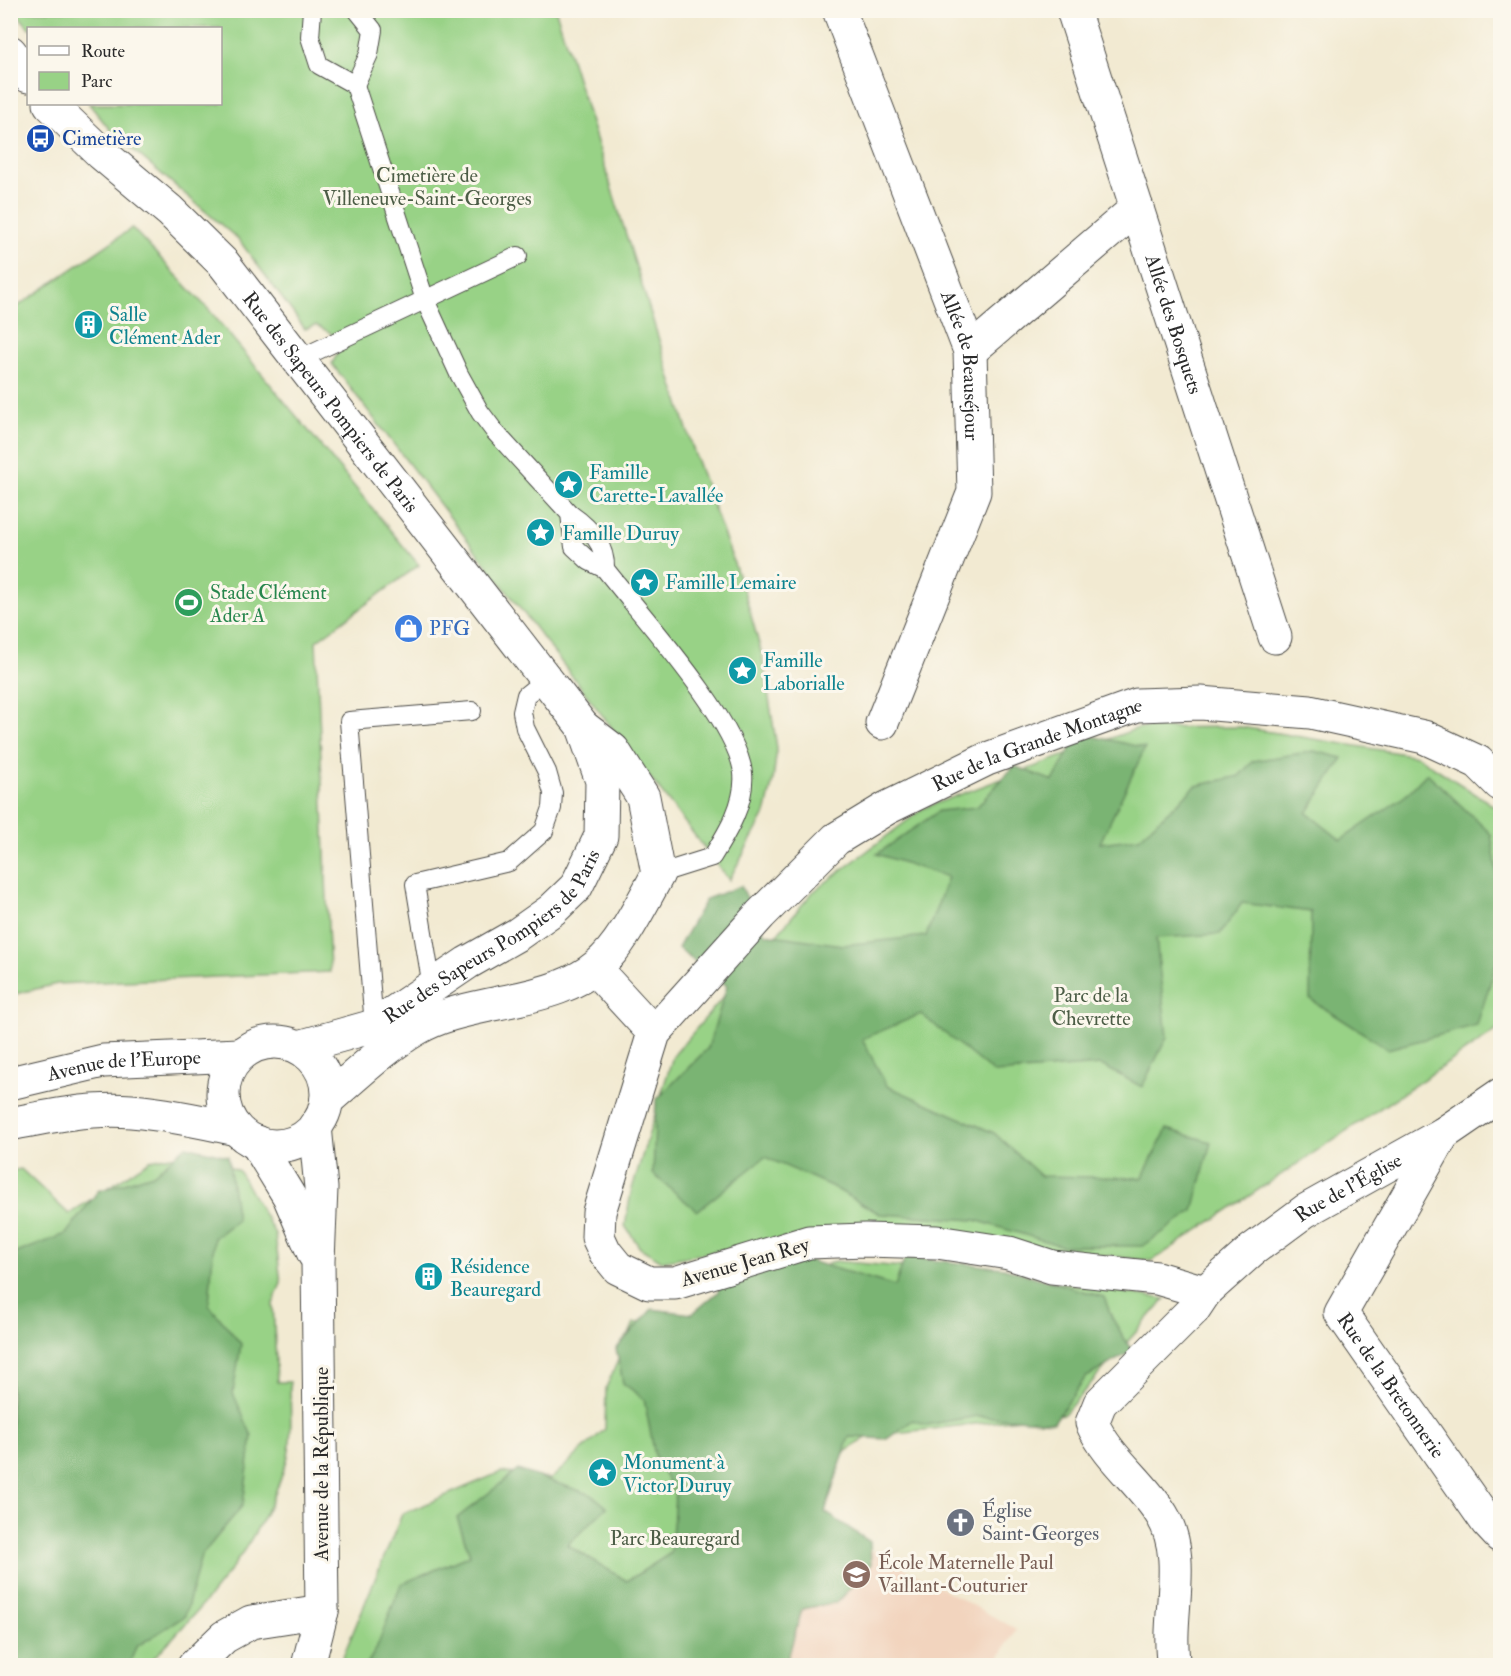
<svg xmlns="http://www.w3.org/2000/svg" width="1511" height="1676" viewBox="0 0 1511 1676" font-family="'IM FELL Double Pica',serif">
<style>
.built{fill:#f2d4be}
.green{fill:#98d286;stroke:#627e58;stroke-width:1.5}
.forest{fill:#7ab473;stroke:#52704f;stroke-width:1.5}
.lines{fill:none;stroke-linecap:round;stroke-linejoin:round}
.lane-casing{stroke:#494844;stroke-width:20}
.street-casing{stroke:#494844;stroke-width:35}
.secondary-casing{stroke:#494844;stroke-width:35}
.lane{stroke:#fff;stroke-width:18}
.street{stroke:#fff;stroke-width:33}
.secondary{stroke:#fff;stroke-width:33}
.labels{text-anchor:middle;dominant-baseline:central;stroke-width:6;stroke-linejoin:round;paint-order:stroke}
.transit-label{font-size:20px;fill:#164399;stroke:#fbf7ec;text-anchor:start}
.park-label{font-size:20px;fill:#4c5d46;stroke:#fbf7ec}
.culture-label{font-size:20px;fill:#0d838f;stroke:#fbf7ec;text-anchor:start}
.street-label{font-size:20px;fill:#2b2b2b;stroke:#fbf7ec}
.leisure-label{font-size:20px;fill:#27864d;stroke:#fbf7ec;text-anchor:start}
.shop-label{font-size:20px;fill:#366cbe;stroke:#fbf7ec;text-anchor:start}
.worship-label{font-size:20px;fill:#5b616d;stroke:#fbf7ec;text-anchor:start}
.education-label{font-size:20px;fill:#785e54;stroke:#fbf7ec;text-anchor:start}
</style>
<rect width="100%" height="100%" fill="#fbf7ec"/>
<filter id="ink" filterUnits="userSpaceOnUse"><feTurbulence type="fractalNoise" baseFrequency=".0167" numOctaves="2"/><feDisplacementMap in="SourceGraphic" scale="12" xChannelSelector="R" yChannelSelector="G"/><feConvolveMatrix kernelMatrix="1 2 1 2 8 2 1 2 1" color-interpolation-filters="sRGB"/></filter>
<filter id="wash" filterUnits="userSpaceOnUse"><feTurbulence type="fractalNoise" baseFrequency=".008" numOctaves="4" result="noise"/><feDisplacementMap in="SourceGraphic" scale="24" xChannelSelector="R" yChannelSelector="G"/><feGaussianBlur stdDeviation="1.35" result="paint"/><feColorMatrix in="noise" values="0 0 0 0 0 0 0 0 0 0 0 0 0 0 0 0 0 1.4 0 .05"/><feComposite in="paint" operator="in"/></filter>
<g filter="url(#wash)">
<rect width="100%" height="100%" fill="#f2ead2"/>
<path class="built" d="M817,1520L1016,1629L995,1665L763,1666Z"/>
<g class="green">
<path d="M15,11H556L696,458L745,594L762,655L777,748L773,780L765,814L729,880L332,364L340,348L331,333L316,325L305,329L239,240L111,131L89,104H220V28H29Z"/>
<path d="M132,228L210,311L419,565L316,641L330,972L57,984L11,995V311Z"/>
<path d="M1241,727L1417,756L1500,810V1028L1152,1261L962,1239L822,1232L662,1261L640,1248L625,1226L631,1192L673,1056L813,892L924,808L1138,728Z"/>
<path d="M197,1151L239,1171L275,1234L281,1283L273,1304L277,1382H290C290,1405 293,1439 287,1460C263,1542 205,1605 147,1665H11L10,1171L21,1169L69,1214L150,1160Z"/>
<path d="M834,1261L1040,1279L1165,1299L1064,1414L869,1436L825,1465L763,1665L339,1666L402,1514L501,1472L551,1479L605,1429L606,1388L634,1323L720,1321Z"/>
</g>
<g class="forest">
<path d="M1079,733L1145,748L1100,843L1139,838L1196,786L1239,776L1253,761L1314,751L1343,758L1307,813L1341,840L1405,796L1427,773L1491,834L1500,891V952L1477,1025L1388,1049L1310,999L1311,912L1242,903L1220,934L1156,938L1167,1037L1142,1087L1101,1065L994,1073L921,1014L862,1039L887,1086L994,1133L1041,1176L1142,1178L1167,1129L1211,1142L1193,1211L1143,1246H1062L975,1220L880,1214L831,1186L765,1157L697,1211L653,1174L656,1100L708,1048L727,986L678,948L706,899L741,886L765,934L843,945L926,936L948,877L877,854L939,811L977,807L1014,766L1053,781Z"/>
<path d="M186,1146L228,1156L237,1220L214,1238L209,1305L241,1344L233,1393L252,1436L243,1505L201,1556L185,1616L136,1647L129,1665H11V1255L66,1234L98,1191L153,1174Z"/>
<path d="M726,1257H796L895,1286L905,1257L1004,1268L1104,1297L1112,1318L1132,1351L1085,1378L1054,1422L978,1416L926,1425L913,1420L887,1439L849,1437L825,1512L870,1542L871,1565L838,1602L802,1609L786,1665L366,1666L376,1649L401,1584L470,1555L457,1518L518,1470L592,1495L607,1507L567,1545L627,1581L671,1553L675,1495L655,1456L644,1399L623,1383L616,1349L652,1309L692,1314L718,1292Z"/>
</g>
</g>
<g filter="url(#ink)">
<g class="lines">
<defs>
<g id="lane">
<path d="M312,10L310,37L319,65L355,85L425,300L459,374L480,412L495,432L570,514L574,547L589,561L605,569C640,614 737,720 743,773C746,803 727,833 712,857L658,874"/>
<path d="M355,85L369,54L373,30L357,10"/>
<path d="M299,359L518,256"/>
<path d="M570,514C589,527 606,544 605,569"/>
<path d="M432,987L415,884L509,862L544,831L552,808L553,793L547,772L525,728L522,712L526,695L547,678"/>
<path d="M374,1026L349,721L472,711"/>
</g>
<g id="street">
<path id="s1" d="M839,10L970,351L974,492L882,723"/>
<path id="s2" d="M1073,10L1275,637"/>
<path d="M970,351L1137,208"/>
<path d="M596,970L654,1033"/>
<path id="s3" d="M1443,1134L1341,1313L1487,1522L1500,1536"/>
<path id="s4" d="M1205,1292L1157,1278L1052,1267L1009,1253L937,1242L865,1240L809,1242L675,1283H649L618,1268L605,1252L598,1237L599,1212L654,1033L760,915L836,839L887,808L987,759L1137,705L1201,703L1310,712L1424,737L1478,762L1500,784"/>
<path d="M194,1666L224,1637L251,1622L322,1611"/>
<path id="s5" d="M1174,1666C1165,1618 1189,1559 1162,1515C1142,1482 1108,1459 1092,1423L1100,1403L1193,1310L1205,1292L1252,1250L1305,1211L1443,1134L1500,1095"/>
</g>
<g id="secondary">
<path d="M10,52L28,76"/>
<path id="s6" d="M50,104L101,153L170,211L224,264L583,727L613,750L643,797L658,874C610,963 602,983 498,1003C471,1009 441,1014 416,1029C384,1048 355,1076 327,1100"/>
<circle cx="275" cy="1094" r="52"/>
<path id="s7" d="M299,1047L374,1026L467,963L518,934L552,910L576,887L601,836L602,781L583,727"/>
<path id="s8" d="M10,1083L103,1061L239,1055"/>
<path d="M10,1124C49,1116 91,1108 131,1111C166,1114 201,1121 236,1129"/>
<path d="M256,1142L289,1196L314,1254"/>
<path d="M308,1666L322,1611L318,1261L321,1188L315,1126"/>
</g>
</defs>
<use href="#lane" class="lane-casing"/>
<use href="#street" class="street-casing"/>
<use href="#secondary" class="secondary-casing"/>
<use href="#lane" class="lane"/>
<use href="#street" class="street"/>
<use href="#secondary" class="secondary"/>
</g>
</g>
<defs>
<symbol id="bus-disc" viewBox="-11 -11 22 22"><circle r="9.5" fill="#1a4fb4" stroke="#fbf7ec"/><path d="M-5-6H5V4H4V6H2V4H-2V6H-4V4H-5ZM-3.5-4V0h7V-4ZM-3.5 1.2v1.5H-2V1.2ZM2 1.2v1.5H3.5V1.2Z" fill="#fff"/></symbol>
<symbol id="building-disc" viewBox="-11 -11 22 22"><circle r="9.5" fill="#0f9aa8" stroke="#fbf7ec"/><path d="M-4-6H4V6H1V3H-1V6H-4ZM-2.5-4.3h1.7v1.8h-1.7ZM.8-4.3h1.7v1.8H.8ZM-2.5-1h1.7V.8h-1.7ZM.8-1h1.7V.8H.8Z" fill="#fff"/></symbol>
<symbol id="sight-disc" viewBox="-11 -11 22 22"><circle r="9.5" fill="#0f9aa8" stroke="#fbf7ec"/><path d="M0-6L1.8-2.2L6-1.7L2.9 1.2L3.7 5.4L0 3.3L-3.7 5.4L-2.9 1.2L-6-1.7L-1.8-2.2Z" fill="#fff"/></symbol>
<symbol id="stadium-disc" viewBox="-11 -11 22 22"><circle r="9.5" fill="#2e9e5b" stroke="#fbf7ec"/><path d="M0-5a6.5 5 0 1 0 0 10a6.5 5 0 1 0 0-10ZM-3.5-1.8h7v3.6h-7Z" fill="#fff"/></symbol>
<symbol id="shop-disc" viewBox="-11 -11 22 22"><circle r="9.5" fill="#3f7fe0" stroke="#fbf7ec"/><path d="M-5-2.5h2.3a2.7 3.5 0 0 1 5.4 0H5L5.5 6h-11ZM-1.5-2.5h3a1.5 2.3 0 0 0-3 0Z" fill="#fff"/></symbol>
<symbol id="church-disc" viewBox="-11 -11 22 22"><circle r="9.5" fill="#6b7280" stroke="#fbf7ec"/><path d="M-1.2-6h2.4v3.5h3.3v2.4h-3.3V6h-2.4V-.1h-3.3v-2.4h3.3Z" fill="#fff"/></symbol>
<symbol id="school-disc" viewBox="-11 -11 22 22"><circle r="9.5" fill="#8d6e63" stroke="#fbf7ec"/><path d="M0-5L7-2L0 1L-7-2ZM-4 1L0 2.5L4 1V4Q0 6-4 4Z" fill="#fff"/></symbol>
</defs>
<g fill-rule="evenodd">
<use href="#bus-disc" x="24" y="122" width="33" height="33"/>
<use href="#building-disc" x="72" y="308" width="33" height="33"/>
<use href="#sight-disc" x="552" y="468" width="33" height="33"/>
<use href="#sight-disc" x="524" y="516" width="33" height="33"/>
<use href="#sight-disc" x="628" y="566" width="33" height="33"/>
<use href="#stadium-disc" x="172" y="586" width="33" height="33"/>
<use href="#shop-disc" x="392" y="612" width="33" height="33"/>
<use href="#sight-disc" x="726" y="654" width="33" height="33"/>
<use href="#building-disc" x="412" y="1260" width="33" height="33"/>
<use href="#sight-disc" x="586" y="1456" width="33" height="33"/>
<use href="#church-disc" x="944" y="1506" width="33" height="33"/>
<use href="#school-disc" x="840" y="1558" width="33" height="33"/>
</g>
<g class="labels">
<g class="transit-label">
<text x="62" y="138">Cimetière</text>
</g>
<g class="park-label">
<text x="427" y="175">Cimetière de<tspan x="427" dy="23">Villeneuve-Saint-Georges</tspan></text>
<text x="1091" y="995">Parc de la<tspan x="1091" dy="23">Chevrette</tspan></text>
<text x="675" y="1538">Parc Beauregard</text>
</g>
<g class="culture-label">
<text x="109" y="314">Salle<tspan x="109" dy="23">Clément Ader</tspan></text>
<text x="589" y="472">Famille<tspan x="589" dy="23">Carette-Lavallée</tspan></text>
<text x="562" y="533">Famille Duruy</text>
<text x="665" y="582">Famille Lemaire</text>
<text x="763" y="660">Famille<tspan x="763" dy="23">Laborialle</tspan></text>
<text x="450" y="1266">Résidence<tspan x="450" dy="23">Beauregard</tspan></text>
<text x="623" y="1462">Monument à<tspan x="623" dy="23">Victor Duruy</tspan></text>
</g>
<g class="street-label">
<text stroke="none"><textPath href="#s2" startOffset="330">Allée des Bosquets</textPath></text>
<text stroke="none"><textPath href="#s1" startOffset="378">Allée de Beauséjour</textPath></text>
<text stroke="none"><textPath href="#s6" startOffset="411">Rue des Sapeurs Pompiers de Paris</textPath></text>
<text stroke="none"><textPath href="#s4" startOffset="1341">Rue de la Grande Montagne</textPath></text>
<text stroke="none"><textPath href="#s7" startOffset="228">Rue des Sapeurs Pompiers de Paris</textPath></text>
<text stroke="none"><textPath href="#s8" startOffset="116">Avenue de l'Europe</textPath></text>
<text stroke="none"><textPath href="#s5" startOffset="622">Rue de l'Église</textPath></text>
<text transform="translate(745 1262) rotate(-16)">Avenue Jean Rey</text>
<text stroke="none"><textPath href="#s3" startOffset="294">Rue de la Bretonnerie</textPath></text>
<text transform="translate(321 1464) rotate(-90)">Avenue de la République</text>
</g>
<g class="leisure-label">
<text x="210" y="592">Stade Clément<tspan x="210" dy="23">Ader A</tspan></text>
</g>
<g class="shop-label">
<text x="429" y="628">PFG</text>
</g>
<g class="worship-label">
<text x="982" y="1510">Église<tspan x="982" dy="23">Saint-Georges</tspan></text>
</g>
<g class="education-label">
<text x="878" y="1562">École Maternelle Paul<tspan x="878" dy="23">Vaillant-Couturier</tspan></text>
</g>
</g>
<rect width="1511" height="1676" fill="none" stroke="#fbf7ec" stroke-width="36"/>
<rect x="27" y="27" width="195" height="78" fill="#fbf7ec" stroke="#a8a59f" stroke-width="1.5"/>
<rect x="39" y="46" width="30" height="9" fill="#ffffff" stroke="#a8a59f" stroke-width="1.5"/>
<text x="81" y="57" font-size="18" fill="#2b2b2b">Route</text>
<rect x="39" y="72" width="30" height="18" fill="#98d286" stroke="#a8a59f" stroke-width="1.5"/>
<text x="81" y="87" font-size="18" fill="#2b2b2b">Parc</text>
</svg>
